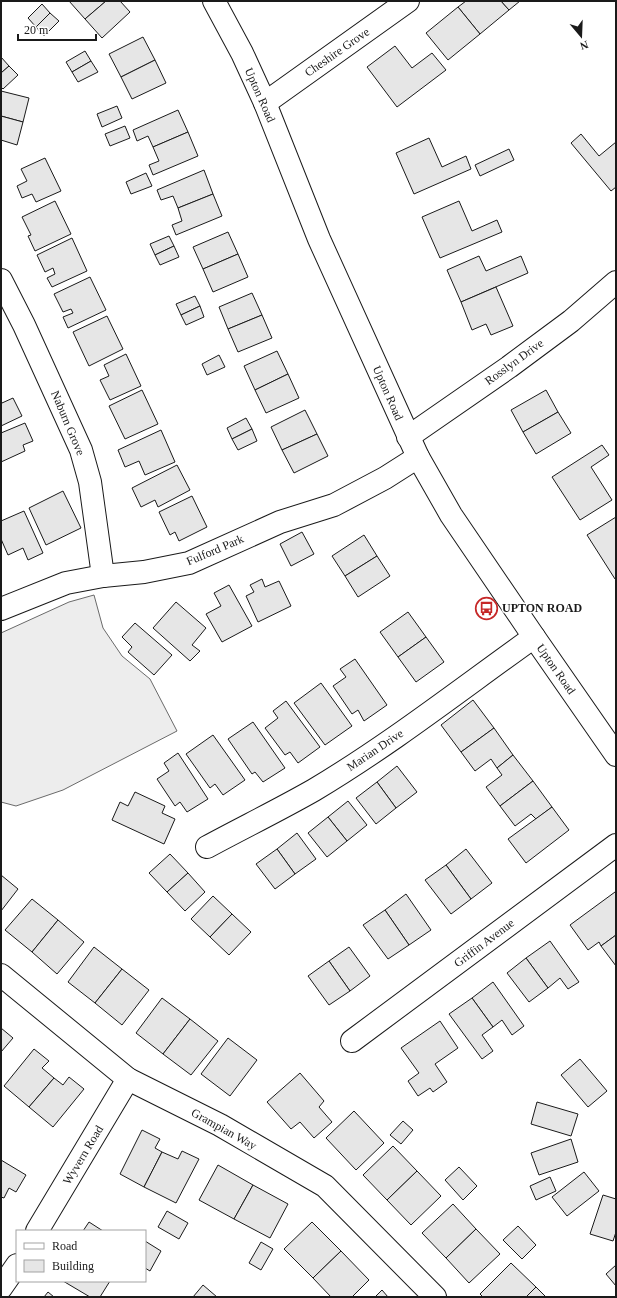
<svg xmlns="http://www.w3.org/2000/svg" width="617" height="1298" viewBox="0 0 617 1298" font-family="'Times New Roman',serif">
<style>
.built{fill:#ededed;stroke:#6a6a6a}
.building{fill:#e6e6e6;stroke:#1a1a1a}
.lines{fill:none;stroke-linecap:round;stroke-linejoin:round}
.street-casing{stroke:#1a1a1a;stroke-width:24}
.primary-casing{stroke:#1a1a1a;stroke-width:24}
.street{stroke:#fff;stroke-width:22}
.primary{stroke:#fff;stroke-width:22}
.labels{text-anchor:middle;dominant-baseline:central;stroke-width:3;stroke-linejoin:round;paint-order:stroke}
.street-label{font-size:12px;fill:#1a1a1a;stroke:#fff}
.poi-label{font-size:12px;font-weight:bold;fill:#1a1a1a;stroke:#fff;text-anchor:start}
</style>
<rect width="100%" height="100%" fill="#fff"/>
<path class="built" d="M94,595L103,628L122,656L150,679L177,731L63,790L16,806L1,802V633L69,602Z"/>
<g class="building">
<path d="M69,1H106L85,19Z"/>
<path d="M106,1H120L130,12L102,38L85,19Z"/>
<path d="M466,1H501L509,10L480,34L458,7Z"/>
<path d="M501,1H520L509,10Z"/>
<path d="M42,4L50,13L36,27L28,18Z"/>
<path d="M458,7L480,34L448,60L426,33Z"/>
<path d="M50,13L59,21L44,36L36,27Z"/>
<path d="M143,37L155,60L121,77L109,54Z"/>
<path d="M395,46L412,68L432,53L446,70L397,107L367,67Z"/>
<path d="M85,51L91,61L72,72L66,62Z"/>
<path d="M1,57L9,66L1,73Z"/>
<path d="M155,60L166,83L132,99L121,77Z"/>
<path d="M91,61L98,72L78,82L72,72Z"/>
<path d="M9,66L18,75L3,89L1,87V73Z"/>
<path d="M1,91L29,98L23,122L1,116Z"/>
<path d="M117,106L122,118L102,127L97,114Z"/>
<path d="M178,110L188,132L153,147L148,136L137,141L133,130Z"/>
<path d="M1,116L23,122L17,145L1,140Z"/>
<path d="M125,126L130,138L110,146L105,134Z"/>
<path d="M188,132L198,156L153,175L149,165L159,161L153,147Z"/>
<path d="M581,134L599,156L616,142V187L611,191L571,143Z"/>
<path d="M429,138L442,167L466,156L471,169L414,194L396,153Z"/>
<path d="M509,149L514,160L480,176L475,165Z"/>
<path d="M45,158L61,191L36,202L32,194L22,198L17,186L27,181L21,169Z"/>
<path d="M204,170L213,194L178,208L173,196L161,200L157,190Z"/>
<path d="M146,173L152,186L131,194L126,182Z"/>
<path d="M213,194L222,216L176,235L172,225L182,221L178,208Z"/>
<path d="M55,201L71,234L35,251L28,236L31,235L22,217Z"/>
<path d="M459,201L472,231L497,220L502,232L440,258L422,217Z"/>
<path d="M228,232L238,254L203,269L193,247Z"/>
<path d="M169,236L174,246L155,255L150,244Z"/>
<path d="M72,238L87,271L52,287L47,278L55,274L53,268L45,272L37,255Z"/>
<path d="M174,246L179,257L160,265L155,255Z"/>
<path d="M238,254L248,277L213,292L203,269Z"/>
<path d="M479,256L486,271L521,256L528,273L461,302L447,270Z"/>
<path d="M90,277L106,310L68,328L63,317L73,313L71,309L63,312L54,294Z"/>
<path d="M496,287L513,326L491,335L486,324L472,330L461,302Z"/>
<path d="M252,293L262,315L228,329L219,307Z"/>
<path d="M195,296L200,306L181,315L176,304Z"/>
<path d="M200,306L204,317L186,325L181,315Z"/>
<path d="M262,315L272,338L238,352L228,329Z"/>
<path d="M107,316L123,349L89,366L73,332Z"/>
<path d="M277,351L288,374L255,390L244,366Z"/>
<path d="M126,354L141,386L110,400L100,380L109,376L104,365Z"/>
<path d="M219,355L225,367L207,375L202,364Z"/>
<path d="M288,374L299,398L266,413L255,390Z"/>
<path d="M142,390L158,424L125,439L109,406Z"/>
<path d="M546,390L558,412L523,432L511,410Z"/>
<path d="M13,398L22,416L1,426V401L2,403Z"/>
<path d="M305,410L317,434L282,450L271,427Z"/>
<path d="M558,412L571,433L536,454L523,432Z"/>
<path d="M246,418L252,429L232,439L227,428Z"/>
<path d="M25,423L33,441L23,445L25,451L1,462V433Z"/>
<path d="M252,429L257,441L238,450L232,439Z"/>
<path d="M161,430L175,462L145,475L139,461L125,467L118,450Z"/>
<path d="M317,434L328,456L294,473L282,450Z"/>
<path d="M602,445L609,455L591,467L612,500L580,520L552,477Z"/>
<path d="M177,465L190,490L158,507L155,500L141,507L132,488Z"/>
<path d="M63,491L81,528L46,545L29,508Z"/>
<path d="M192,496L207,527L179,541L175,532L170,535L159,512Z"/>
<path d="M24,511L43,553L28,560L23,548L8,555L1,539V521Z"/>
<path d="M616,517V578L615,579L587,535Z"/>
<path d="M302,532L314,554L291,566L280,544Z"/>
<path d="M364,535L377,556L345,576L332,556Z"/>
<path d="M377,556L390,576L358,597L345,576Z"/>
<path d="M262,579L265,587L279,581L291,606L258,622L246,596L254,592L250,585Z"/>
<path d="M229,585L252,626L222,642L206,614L221,606L214,593Z"/>
<path d="M176,602L206,628L192,645L200,651L190,661L153,628Z"/>
<path d="M408,612L426,637L398,657L380,632Z"/>
<path d="M135,623L172,655L154,675L128,652L132,647L122,637Z"/>
<path d="M426,637L444,662L416,682L398,657Z"/>
<path d="M355,659L387,705L364,721L358,710L352,714L333,686L346,677L340,669Z"/>
<path d="M321,683L352,726L325,745L294,703Z"/>
<path d="M473,700L494,728L461,752L441,725Z"/>
<path d="M286,701L320,747L298,763L290,752L285,755L265,728L278,718L273,711Z"/>
<path d="M253,722L285,768L263,782L255,772L252,774L228,739Z"/>
<path d="M494,728L513,755L497,768L491,759L475,771L461,752Z"/>
<path d="M213,735L245,780L223,795L215,784L210,788L186,754Z"/>
<path d="M178,753L208,799L187,812L180,802L175,806L157,779L169,771L164,763Z"/>
<path d="M513,755L533,781L500,806L486,787L502,775L497,768Z"/>
<path d="M397,766L417,792L396,808L377,782Z"/>
<path d="M533,781L552,807L536,819L531,814L515,826L500,806Z"/>
<path d="M377,782L396,808L376,824L356,798Z"/>
<path d="M135,792L165,806L162,813L175,819L164,844L112,820L120,802L128,806Z"/>
<path d="M348,801L367,825L347,841L328,817Z"/>
<path d="M552,807L569,830L526,863L508,839Z"/>
<path d="M328,817L347,841L327,857L308,833Z"/>
<path d="M297,833L316,859L295,874L277,849Z"/>
<path d="M277,849L295,874L275,889L256,864Z"/>
<path d="M466,849L492,883L471,899L446,865Z"/>
<path d="M170,854L188,873L167,892L149,873Z"/>
<path d="M446,865L471,899L451,914L425,880Z"/>
<path d="M188,873L205,892L185,911L167,892Z"/>
<path d="M1,875L18,889L1,911Z"/>
<path d="M615,892L616,893V935L601,946L599,942L588,950L570,925Z"/>
<path d="M406,894L431,930L409,945L385,910Z"/>
<path d="M213,896L232,914L210,937L191,919Z"/>
<path d="M32,899L58,920L32,952L5,930Z"/>
<path d="M385,910L409,945L388,959L363,925Z"/>
<path d="M232,914L251,932L229,955L210,937Z"/>
<path d="M58,920L84,942L57,974L32,952Z"/>
<path d="M616,935V966L601,946Z"/>
<path d="M550,941L579,982L568,989L560,978L548,988L526,958Z"/>
<path d="M94,947L122,969L95,1003L68,982Z"/>
<path d="M349,947L370,976L350,991L329,961Z"/>
<path d="M526,958L548,988L529,1002L507,973Z"/>
<path d="M329,961L350,991L329,1005L308,976Z"/>
<path d="M122,969L149,990L122,1025L95,1003Z"/>
<path d="M493,982L524,1026L512,1035L502,1020L493,1027L472,998Z"/>
<path d="M162,998L190,1019L163,1054L136,1033Z"/>
<path d="M472,998L493,1027L482,1035L493,1051L482,1059L449,1014Z"/>
<path d="M190,1019L218,1041L191,1075L163,1054Z"/>
<path d="M440,1021L458,1048L435,1064L447,1082L433,1092L430,1088L418,1096L408,1081L419,1073L401,1048Z"/>
<path d="M1,1028L13,1038L1,1052Z"/>
<path d="M228,1038L257,1060L230,1096L201,1074Z"/>
<path d="M34,1049L49,1061L42,1068L54,1078L29,1107L4,1086Z"/>
<path d="M580,1059L607,1091L588,1107L561,1075Z"/>
<path d="M300,1073L324,1101L319,1107L332,1122L314,1138L300,1122L291,1129L267,1102Z"/>
<path d="M69,1077L84,1089L53,1127L29,1107L54,1078L63,1085Z"/>
<path d="M537,1102L578,1114L571,1136L531,1124Z"/>
<path d="M354,1111L384,1143L356,1170L326,1138Z"/>
<path d="M403,1121L413,1130L401,1144L390,1135Z"/>
<path d="M142,1130L160,1139L155,1148L162,1152L144,1187L120,1174Z"/>
<path d="M571,1139L578,1162L539,1175L531,1153Z"/>
<path d="M393,1146L417,1171L387,1200L363,1175Z"/>
<path d="M182,1151L199,1159L176,1203L144,1187L162,1152L178,1159Z"/>
<path d="M1,1160L26,1175L16,1192L9,1188L4,1198L1,1197Z"/>
<path d="M218,1165L253,1185L234,1219L199,1200Z"/>
<path d="M459,1167L477,1186L463,1200L445,1180Z"/>
<path d="M417,1171L441,1196L411,1225L387,1200Z"/>
<path d="M584,1172L599,1191L567,1216L552,1197Z"/>
<path d="M550,1177L556,1191L536,1200L530,1186Z"/>
<path d="M253,1185L288,1204L270,1238L234,1219Z"/>
<path d="M603,1195L616,1199V1232L613,1241L590,1234Z"/>
<path d="M453,1204L476,1229L446,1258L422,1233Z"/>
<path d="M167,1211L188,1223L179,1239L158,1227Z"/>
<path d="M89,1222L103,1231H83Z"/>
<path d="M312,1222L341,1251L313,1278L284,1249Z"/>
<path d="M518,1226L536,1245L522,1259L503,1240Z"/>
<path d="M476,1229L500,1254L469,1283L446,1258Z"/>
<path d="M145,1241L161,1251L150,1271L145,1268Z"/>
<path d="M261,1242L273,1249L261,1270L249,1263Z"/>
<path d="M341,1251L369,1280L352,1297H331L313,1278Z"/>
<path d="M511,1263L536,1287L526,1297H483L480,1294Z"/>
<path d="M616,1265V1286L606,1274Z"/>
<path d="M63,1281H110L100,1297H90Z"/>
<path d="M203,1285L217,1297H193Z"/>
<path d="M536,1287L546,1297H526Z"/>
<path d="M382,1290L388,1297H375Z"/>
<path d="M48,1292L54,1297H44Z"/>
</g>
<g class="lines">
<defs>
<g id="street">
<path d="M265,103L408,1"/>
<path d="M1,280L24,325L81,450L90,482L103,576"/>
<path d="M408,437L509,367L571,321L616,282"/>
<path d="M1,609L66,583L103,576L144,572L189,563L280,522L334,505L385,478L418,457"/>
<path d="M207,847C242,828 279,810 314,790C391,744 461,689 534,637"/>
<path d="M1,975L128,1079L220,1125L325,1186L435,1297"/>
<path d="M352,1041L616,845"/>
<path d="M37,1231L128,1079"/>
<path d="M1,1288L17,1265"/>
</g>
<path id="primary" d="M214,1L242,53L265,103L319,239L418,457L451,515L534,637L616,755"/>
</defs>
<use href="#street" class="street-casing"/>
<use href="#primary" class="primary-casing"/>
<use href="#street" class="street"/>
<use href="#primary" class="primary"/>
</g>
<defs>
<symbol id="bus-ring" viewBox="-11 -11 22 22"><circle r="9.5" fill="#fff" stroke="#c62828" stroke-width="1.5"/><path d="M-5-6H5V4H4V6H2V4H-2V6H-4V4H-5ZM-3.5-4V0h7V-4ZM-3.5 1.2v1.5H-2V1.2ZM2 1.2v1.5H3.5V1.2Z" fill="#c62828"/></symbol>
</defs>
<g fill-rule="evenodd">
<use href="#bus-ring" x="474" y="596" width="25" height="25"/>
</g>
<g class="labels">
<g class="street-label">
<text transform="translate(337 52) rotate(-35)">Cheshire Grove</text>
<text transform="translate(260 95) rotate(66)">Upton Road</text>
<text transform="translate(514 362) rotate(-36)">Rosslyn Drive</text>
<text transform="translate(388 393) rotate(66)">Upton Road</text>
<text transform="translate(68 423) rotate(67)">Naburn Grove</text>
<text transform="translate(215 550) rotate(-23)">Fulford Park</text>
<text transform="translate(556 669) rotate(55)">Upton Road</text>
<text transform="translate(375 750) rotate(-34)">Marian Drive</text>
<text transform="translate(484 943) rotate(-37)">Griffin Avenue</text>
<text transform="translate(224 1129) rotate(29)">Grampian Way</text>
<text transform="translate(83 1155) rotate(-59)">Wyvern Road</text>
</g>
<g class="poi-label">
<text x="502" y="608">UPTON ROAD</text>
</g>
</g>
<rect width="617" height="1298" fill="none" stroke="#1a1a1a" stroke-width="4"/>
<rect x="16" y="1230" width="130" height="52" fill="#ffffff" stroke="#a3a3a3"/>
<rect x="24" y="1243" width="20" height="6" fill="#ffffff" stroke="#a3a3a3"/>
<text x="52" y="1250" font-size="12" fill="#1a1a1a">Road</text>
<rect x="24" y="1260" width="20" height="12" fill="#e6e6e6" stroke="#a3a3a3"/>
<text x="52" y="1270" font-size="12" fill="#1a1a1a">Building</text>
<g transform="translate(581 36) rotate(161)" stroke="#ffffff" stroke-width="3" paint-order="stroke">
<path d="M0-3L7 15L0 10L-7 15Z" fill="#1a1a1a"/>
<text y="-6" font-size="11" font-weight="bold" text-anchor="middle" fill="#1a1a1a">N</text>
</g>
<path d="M18 34v6h78v-6" fill="none" stroke="#1a1a1a" stroke-width="2"/>
<text x="24" y="34" font-size="12" fill="#1a1a1a" stroke="#ffffff" stroke-width="3" paint-order="stroke">20 m</text>
</svg>
